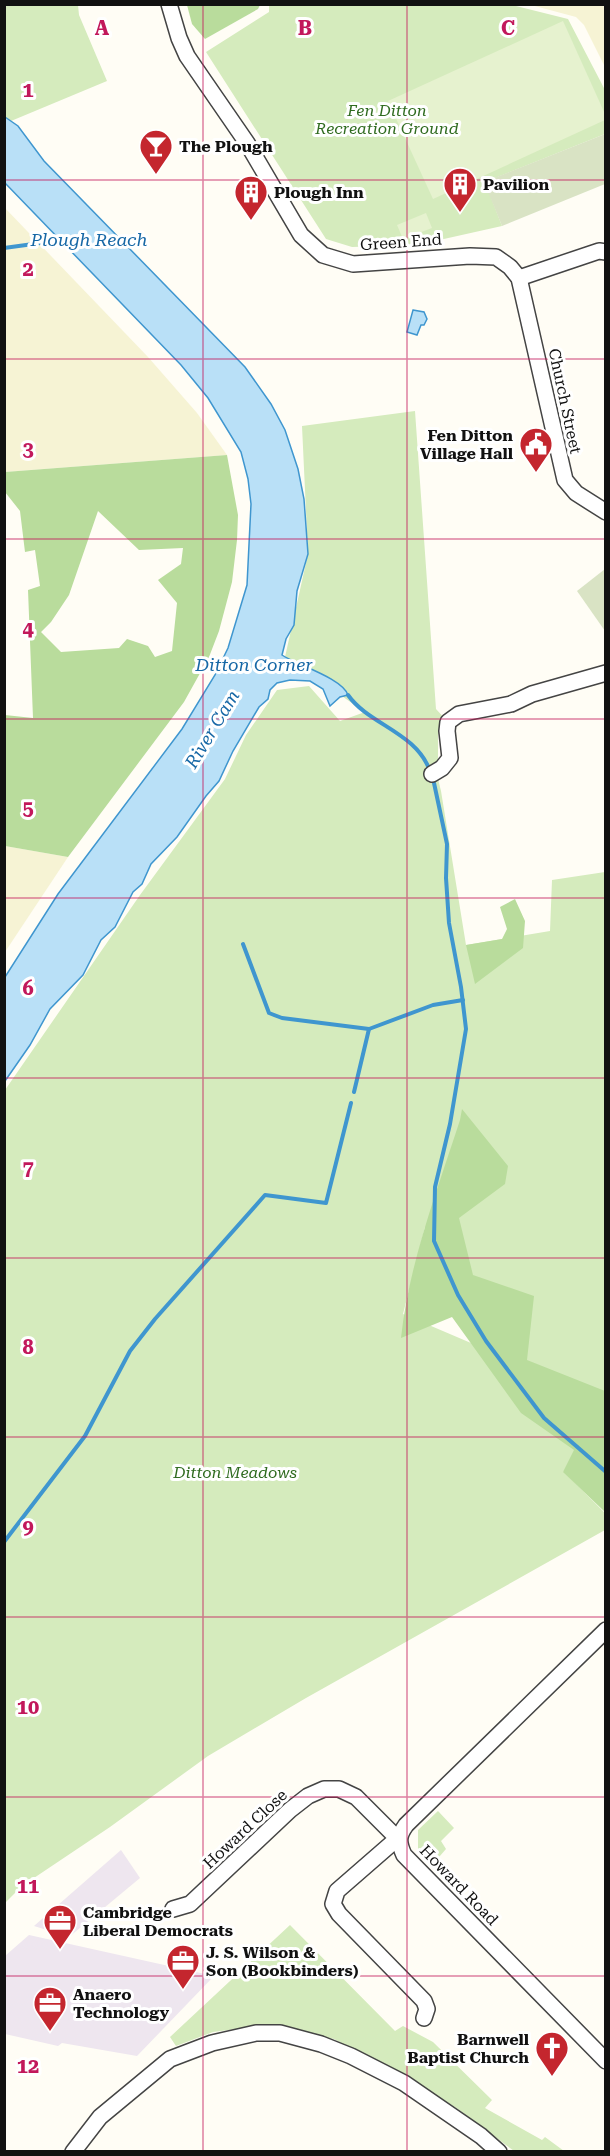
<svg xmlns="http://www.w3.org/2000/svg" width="610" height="2156" viewBox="0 0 610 2156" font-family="'Roboto Serif',serif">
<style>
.industrial{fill:#eee6ef}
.farmland{fill:#f6f3d4}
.green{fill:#d5ebbd;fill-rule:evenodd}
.forest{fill:#b9dc9c;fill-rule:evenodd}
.cemetery{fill:#d9e3c4}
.pitch{fill:#e6f2cf}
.water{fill:#b9e0f7;stroke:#3f96cf;stroke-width:1.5}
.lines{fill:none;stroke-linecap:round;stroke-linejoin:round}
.stream{stroke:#3f96cf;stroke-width:4}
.street-casing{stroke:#444;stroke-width:18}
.street{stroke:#fff;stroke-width:15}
.grid{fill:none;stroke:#c2185b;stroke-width:1.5;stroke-opacity:0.55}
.labels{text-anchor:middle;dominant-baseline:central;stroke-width:6;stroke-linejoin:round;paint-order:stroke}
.park-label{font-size:16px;font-style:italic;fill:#2f6b1f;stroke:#fff}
.poi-label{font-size:16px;font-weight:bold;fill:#111;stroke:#fff;text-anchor:start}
.street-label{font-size:16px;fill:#111;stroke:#fff}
.water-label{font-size:18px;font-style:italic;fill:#1768a6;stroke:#fff}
.grid-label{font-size:20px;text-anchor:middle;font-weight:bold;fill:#c2185b;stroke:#fff;stroke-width:6;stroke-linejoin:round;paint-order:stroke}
</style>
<rect width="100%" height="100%" fill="#fffdf5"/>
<g class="industrial">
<path d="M121,1850L140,1878L69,1937L34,1926Z"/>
<path d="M29,1935L214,1976L137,2056L62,2043L58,2046L5,2034V1956Z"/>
</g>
<g class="farmland">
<path d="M531,5H605V67L584,25L576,17Z"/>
<path d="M4,207L148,357L197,413L227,455L5,472Z"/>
<path d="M5,846L68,857L5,952L4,846Z"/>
</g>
<g class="green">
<path d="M5,4L78,5L79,15L107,81L11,121L5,116Z"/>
<path d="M269,5H512L568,19L605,90V134L485,182L502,226L417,245L352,247L326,239L206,52L269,12Z"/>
<path d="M415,411L436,709L448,722L438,735V770L435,767L441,791L466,945L550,931L552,880L605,872V1475L563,1471L605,1513V1530L306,1698L208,1756L110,1827L22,1886L5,1903V1090L140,895L225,779L246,735L277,690L309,686L340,721L365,712L285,657L308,554L302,426ZM425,1227L478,1346L403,1314Z"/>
<path d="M438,1811L454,1828L441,1841L446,1849L432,1865L418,1852V1830Z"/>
<path d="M290,1925L395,2031L403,2026L433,2042L492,2100L485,2108L542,2140L545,2137L564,2151H514L455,2107L334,2039L259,2026L213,2032L176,2046L170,2037Z"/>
</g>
<g class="forest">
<path d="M187,5V4L260,5L258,9L205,39L192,24Z"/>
<path d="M227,455L238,515L237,540L232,582L219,631L209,657L184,702L68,857L5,846V715L33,718L28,590L40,586L35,550L25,552L20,511L5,492V472ZM98,511L139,550L183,548L181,564L158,580L177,603L172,651L155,657L148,646L127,639L119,648L61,652L41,632L51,622L69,595Z"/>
<path d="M515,899L525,921L523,948L475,984L466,945L502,939L507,929L500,907Z"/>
<path d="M462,1109L508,1166L505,1184L459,1218L473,1275L534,1296L527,1360L605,1391V1512L563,1472L574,1450L521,1413L452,1317L401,1338C409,1263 437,1191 460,1120Z"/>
</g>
<g class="cemetery">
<path d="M605,134V184L502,226L484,182Z"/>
<path d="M605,569V631L577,591Z"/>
</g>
<g class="pitch">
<path d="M563,21L605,114V120L433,199L388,101Z"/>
<path d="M426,213L432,228L403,239L397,225Z"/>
</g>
<g class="water">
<path d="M5,117L18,126L44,161L245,367L271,404L285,430L298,469L304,499L308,554L297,591L294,625L286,639L282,655C297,665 342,678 348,695L340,697L330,706L323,689L310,681L290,680L277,683L270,690L268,699L259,707L233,751L219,781L206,796L177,837L151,864L142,884L133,892L115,927L101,940L83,975L50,1009L30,1045L5,1081V977L58,894L182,729L215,675L228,648L247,585L251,504L248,479L241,452L208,398L181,365L5,183Z"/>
<path d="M413,310L424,312L427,319L424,325H421L417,335L407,332Z"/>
</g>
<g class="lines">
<g class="stream">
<path d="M4,248L48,242"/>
<path d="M348,695C369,725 416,732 430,771"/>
<path d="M434,783L447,844L446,878L449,923L461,987L466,1029L450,1124L435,1187L434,1241L458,1295L486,1341L544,1418L606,1472"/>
<path d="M243,944L269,1013L282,1018L369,1029"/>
<path d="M354,1092L369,1029L433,1005L463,1000"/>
<path d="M4,1542L85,1436L130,1351L155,1319L265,1195L326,1203L351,1103"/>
</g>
<defs>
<g id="street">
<path d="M169,4L179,38L187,56L247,143L301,235L323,255L353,264L470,256L496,257L510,267L519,278L565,480L576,493L606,512"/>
<path d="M519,278L599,251L606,252"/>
<path d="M432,774L442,768L450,758L447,731L448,722L459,714L511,704L532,694L606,673"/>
<path d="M606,1630L406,1825C398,1836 398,1842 404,1855L606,2061"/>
<path d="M173,1909L190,1904L290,1810L308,1796L324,1789H339L356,1797L399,1840L391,1844L337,1891L333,1904L339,1914L424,2001L427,2009L424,2018"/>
<path d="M73,2152L100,2117L170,2059L212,2043L256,2033H280L321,2044L351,2056L404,2083L481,2136L499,2152"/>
</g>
</defs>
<use href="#street" class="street-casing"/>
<use href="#street" class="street"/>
</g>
<path class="grid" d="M203,4V2152M407,4V2152M4,180H606M4,359H606M4,539H606M4,719H606M4,898H606M4,1078H606M4,1258H606M4,1437H606M4,1617H606M4,1797H606M4,1976H606"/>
<defs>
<symbol id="bar-pin" viewBox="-11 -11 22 30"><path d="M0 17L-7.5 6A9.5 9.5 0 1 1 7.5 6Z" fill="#c4262e" stroke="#fff"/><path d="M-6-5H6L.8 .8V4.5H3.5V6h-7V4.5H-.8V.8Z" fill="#fff"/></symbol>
<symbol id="building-pin" viewBox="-11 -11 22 30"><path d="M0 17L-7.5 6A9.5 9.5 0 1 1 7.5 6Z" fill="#c4262e" stroke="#fff"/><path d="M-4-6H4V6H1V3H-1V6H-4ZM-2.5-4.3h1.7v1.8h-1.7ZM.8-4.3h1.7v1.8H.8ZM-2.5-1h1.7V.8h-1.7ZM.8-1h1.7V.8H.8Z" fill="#fff"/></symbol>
<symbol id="civic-pin" viewBox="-11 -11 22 30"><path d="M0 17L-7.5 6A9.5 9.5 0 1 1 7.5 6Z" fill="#c4262e" stroke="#fff"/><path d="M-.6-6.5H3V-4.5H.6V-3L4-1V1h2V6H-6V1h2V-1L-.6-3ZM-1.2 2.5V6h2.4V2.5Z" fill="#fff"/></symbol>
<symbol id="office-pin" viewBox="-11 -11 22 30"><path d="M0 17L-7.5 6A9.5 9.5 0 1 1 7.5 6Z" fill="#c4262e" stroke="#fff"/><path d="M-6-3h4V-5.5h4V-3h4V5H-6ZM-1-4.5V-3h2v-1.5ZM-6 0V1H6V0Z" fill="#fff"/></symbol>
<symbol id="church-pin" viewBox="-11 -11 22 30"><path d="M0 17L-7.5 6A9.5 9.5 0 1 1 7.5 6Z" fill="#c4262e" stroke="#fff"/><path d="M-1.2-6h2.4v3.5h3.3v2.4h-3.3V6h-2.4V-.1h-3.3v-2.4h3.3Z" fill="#fff"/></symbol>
</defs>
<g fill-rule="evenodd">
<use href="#bar-pin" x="137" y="127" width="38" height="52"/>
<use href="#building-pin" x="441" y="165" width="38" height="52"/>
<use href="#building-pin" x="232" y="173" width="38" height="52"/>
<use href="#civic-pin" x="517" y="425" width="38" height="52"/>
<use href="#office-pin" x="41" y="1902" width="38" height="52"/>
<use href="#office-pin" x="164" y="1942" width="38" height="52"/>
<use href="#office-pin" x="31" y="1984" width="38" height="52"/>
<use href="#church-pin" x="533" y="2029" width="38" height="52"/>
</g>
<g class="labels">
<g class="park-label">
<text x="387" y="110">Fen Ditton<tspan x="387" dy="18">Recreation Ground</tspan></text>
<text x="235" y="1472">Ditton Meadows</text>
</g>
<g class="poi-label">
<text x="179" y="146">The Plough</text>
<text x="483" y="184">Pavilion</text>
<text x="274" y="192">Plough Inn</text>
<text x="513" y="435" text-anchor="end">Fen Ditton<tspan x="513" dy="18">Village Hall</tspan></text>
<text x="83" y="1912">Cambridge<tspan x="83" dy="18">Liberal Democrats</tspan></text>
<text x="206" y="1952">J. S. Wilson &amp;<tspan x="206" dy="18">Son (Bookbinders)</tspan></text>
<text x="73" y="1994">Anaero<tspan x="73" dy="18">Technology</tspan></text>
<text x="529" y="2039" text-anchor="end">Barnwell<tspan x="529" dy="18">Baptist Church</tspan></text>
</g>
<g class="street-label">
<text transform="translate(401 242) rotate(-4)">Green End</text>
<text transform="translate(565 401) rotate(78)">Church Street</text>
<text transform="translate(245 1829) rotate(-43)">Howard Close</text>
<text transform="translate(459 1885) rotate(46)">Howard Road</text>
</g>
<g class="water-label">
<text x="89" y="239">Plough Reach</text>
<text x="254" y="664">Ditton Corner</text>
<text transform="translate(212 729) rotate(-59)">River Cam</text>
</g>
</g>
<g class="grid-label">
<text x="102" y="35">A</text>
<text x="305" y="35">B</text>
<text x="508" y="35">C</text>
<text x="28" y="97">1</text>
<text x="28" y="276">2</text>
<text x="28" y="456">3</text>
<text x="28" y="636">4</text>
<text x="28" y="815">5</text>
<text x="28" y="995">6</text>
<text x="28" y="1175">7</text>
<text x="28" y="1354">8</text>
<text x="28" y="1534">9</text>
<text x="28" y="1714">10</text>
<text x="28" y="1893">11</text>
<text x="28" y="2073">12</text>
</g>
<rect width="610" height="2156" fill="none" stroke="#111111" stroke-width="12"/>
</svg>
